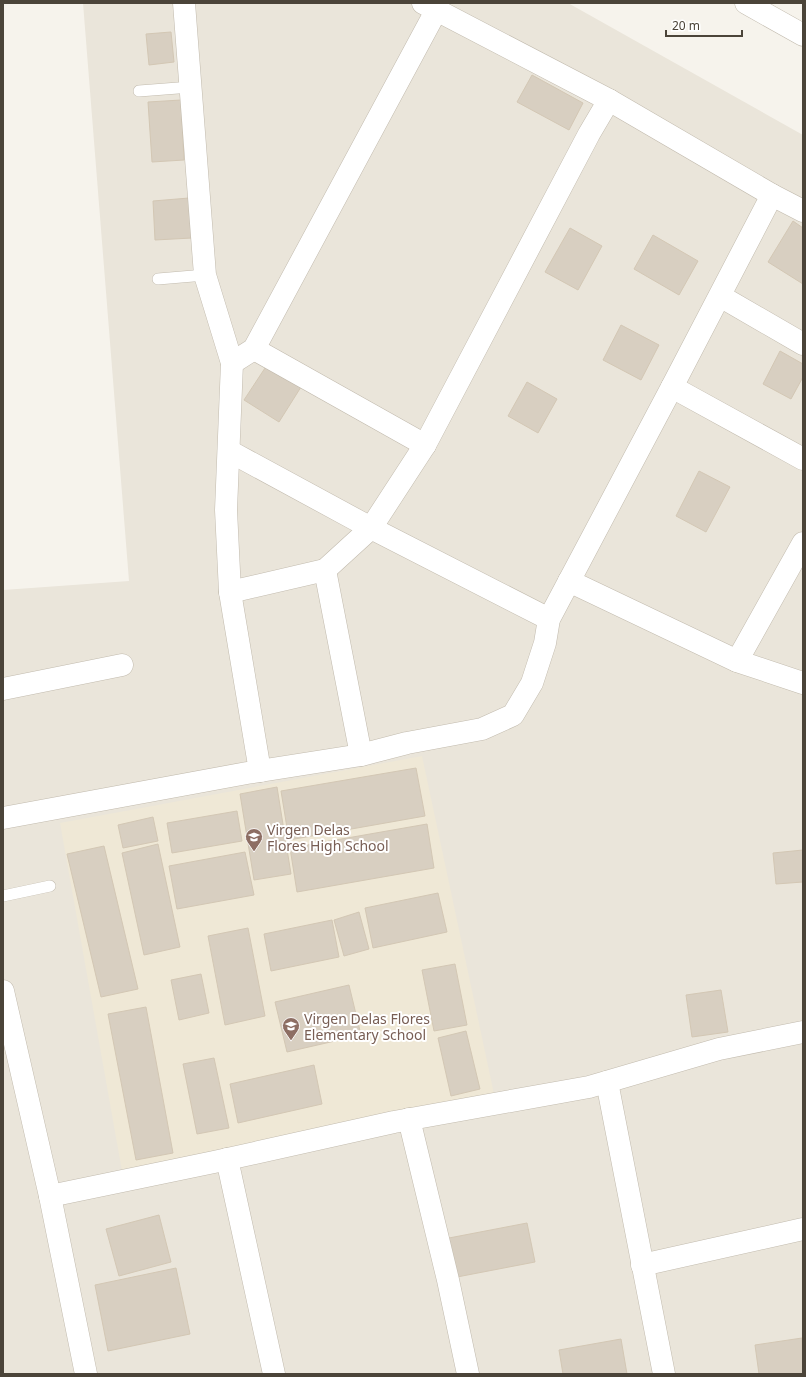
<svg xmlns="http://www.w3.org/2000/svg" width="806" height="1377" viewBox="0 0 806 1377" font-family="'Noto Sans',sans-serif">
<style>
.residential{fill:#eae5da}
.education{fill:#efe8d6}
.building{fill:#d8cfc1;stroke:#d3c7b4}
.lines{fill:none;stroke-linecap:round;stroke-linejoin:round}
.service-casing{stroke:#c2bbae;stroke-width:12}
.minor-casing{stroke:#c2bbae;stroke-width:23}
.service{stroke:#fff;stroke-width:11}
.minor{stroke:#fff;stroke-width:22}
.labels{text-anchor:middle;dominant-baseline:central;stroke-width:4;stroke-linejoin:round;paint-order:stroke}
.education-label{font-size:14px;fill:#785e54;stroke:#fff;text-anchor:start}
</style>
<rect width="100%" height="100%" fill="#f6f3ec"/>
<path class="residential" d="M83,3H568L803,135V1374H3V590L129,581Z"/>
<path class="education" d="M422,756L494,1094L122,1171L60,823Z"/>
<g class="building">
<path d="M171,32L174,62L149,65L146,34Z"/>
<path d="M532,75L583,103L569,130L517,102Z"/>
<path d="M181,100L184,160L152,162L148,102Z"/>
<path d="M189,198L192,238L155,240L153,201Z"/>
<path d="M793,221L803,228V284L768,262Z"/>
<path d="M570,228L602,246L578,290L545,272Z"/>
<path d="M653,235L698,261L679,295L634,269Z"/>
<path d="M621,325L659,345L641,380L603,360Z"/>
<path d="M780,351L803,364V377L791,399L763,384Z"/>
<path d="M267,365L301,387L279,422L244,400Z"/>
<path d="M527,382L557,399L538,433L508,416Z"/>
<path d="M699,471L730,487L706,532L676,516Z"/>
<path d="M416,768L425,816L289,840L281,791Z"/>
<path d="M277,787L291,874L254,880L240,794Z"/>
<path d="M237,811L242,841L172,853L167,823Z"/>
<path d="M153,817L158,841L123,848L118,825Z"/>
<path d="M427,824L434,868L297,892L290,848Z"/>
<path d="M158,844L180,947L144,955L122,853Z"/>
<path d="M104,846L138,989L101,997L67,854Z"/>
<path d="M803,850V882L776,884L773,853Z"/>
<path d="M245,852L254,895L177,909L169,866Z"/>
<path d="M438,893L447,932L373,948L365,908Z"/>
<path d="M359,912L369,949L344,956L334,920Z"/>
<path d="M332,920L339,957L271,971L264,934Z"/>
<path d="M248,928L265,1016L225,1025L208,936Z"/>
<path d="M455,964L467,1025L434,1031L422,970Z"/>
<path d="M201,974L209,1013L179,1020L171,980Z"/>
<path d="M349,985L361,1035L287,1052L275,1002Z"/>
<path d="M721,990L728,1032L692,1037L686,995Z"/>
<path d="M146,1007L173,1153L136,1160L108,1014Z"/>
<path d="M466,1031L480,1089L451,1096L438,1038Z"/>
<path d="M214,1058L229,1128L197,1134L183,1064Z"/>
<path d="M314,1065L322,1104L238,1123L230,1084Z"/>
<path d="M159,1215L171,1262L119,1276L106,1229Z"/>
<path d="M527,1223L535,1262L457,1277L449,1238Z"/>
<path d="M176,1268L190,1334L108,1351L95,1285Z"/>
<path d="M802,1338L803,1374H759L755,1345Z"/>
<path d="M621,1339L627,1374H563L559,1350Z"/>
</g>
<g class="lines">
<defs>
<g id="service">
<path d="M139,91L191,87"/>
<path d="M158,279L205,275"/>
<path d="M3,896L50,886"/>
</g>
<g id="minor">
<path d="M184,3L205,275L232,363L226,510L230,592L260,771"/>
<path d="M423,3L609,100L772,195L803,211"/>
<path d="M746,3L803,35"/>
<path d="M720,296L803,344"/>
<path d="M254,349L425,445"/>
<path d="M232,363L254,349L436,11"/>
<path d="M672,387L803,459"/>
<path d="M229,451L371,528L549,619"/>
<path d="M325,570L361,755"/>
<path d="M569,581L737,661L803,683"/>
<path d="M230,592L325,570L371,528L425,445L589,134L609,100"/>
<path d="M737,661L803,543"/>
<path d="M3,689L122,665"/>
<path d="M3,818L247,773L361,755L407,743L482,729L513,715L532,683L545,643L549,619L672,387L772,195"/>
<path d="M3,991L50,1196L86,1374"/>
<path d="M607,1082L664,1374"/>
<path d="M409,1119L448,1280L468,1374"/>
<path d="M227,1159L274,1374"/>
<path d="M50,1196L214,1162L394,1122L589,1087L719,1049L803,1032"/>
<path d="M642,1265L803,1229"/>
</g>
</defs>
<use href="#service" class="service-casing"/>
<use href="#minor" class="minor-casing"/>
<use href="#service" class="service"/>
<use href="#minor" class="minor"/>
</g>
<defs>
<symbol id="school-pin" viewBox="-11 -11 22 30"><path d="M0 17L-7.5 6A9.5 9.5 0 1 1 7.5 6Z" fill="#8d6e63" stroke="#fff"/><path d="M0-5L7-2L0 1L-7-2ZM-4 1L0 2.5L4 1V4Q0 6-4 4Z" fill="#fff"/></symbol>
</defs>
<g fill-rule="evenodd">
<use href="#school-pin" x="244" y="827" width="20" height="27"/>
<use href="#school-pin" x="281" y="1016" width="20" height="27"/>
</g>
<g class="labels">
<g class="education-label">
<text x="267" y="829">Virgen Delas<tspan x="267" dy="16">Flores High School</tspan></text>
<text x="304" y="1018">Virgen Delas Flores<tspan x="304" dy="16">Elementary School</tspan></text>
</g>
</g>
<rect width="806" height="1377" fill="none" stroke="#4b4439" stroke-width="8"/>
<path d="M666 30v6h76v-6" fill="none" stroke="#4b4439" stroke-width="2"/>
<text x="672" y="30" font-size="12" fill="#4b4439" stroke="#ffffff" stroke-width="3" paint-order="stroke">20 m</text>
</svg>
